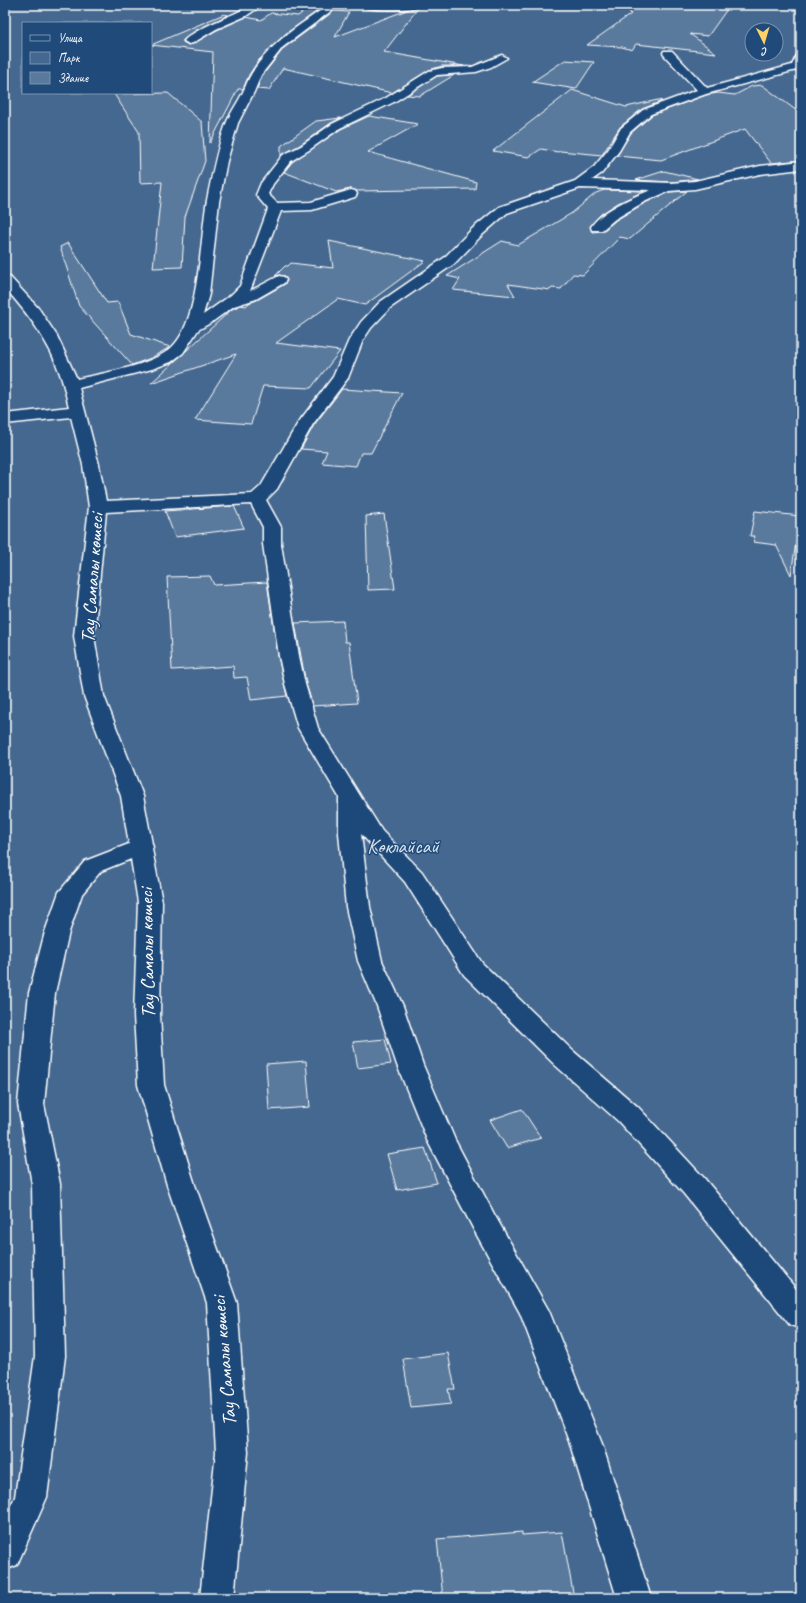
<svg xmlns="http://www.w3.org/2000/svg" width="806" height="1603" viewBox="0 0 806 1603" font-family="Caveat,sans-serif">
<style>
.green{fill:#446890;stroke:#a2b4c8;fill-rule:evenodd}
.building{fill:#5a7a9d;stroke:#fff}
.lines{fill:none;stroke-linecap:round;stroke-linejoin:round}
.minor-casing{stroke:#fff;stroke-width:3}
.minor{fill:#1f4a7a;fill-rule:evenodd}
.labels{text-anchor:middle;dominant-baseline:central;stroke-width:3;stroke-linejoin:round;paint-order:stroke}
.street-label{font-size:20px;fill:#fff;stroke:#1f4a7a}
.park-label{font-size:20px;fill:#dae1e9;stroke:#1f4a7a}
</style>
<rect width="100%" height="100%" fill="#28517f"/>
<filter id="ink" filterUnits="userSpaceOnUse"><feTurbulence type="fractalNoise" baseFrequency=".025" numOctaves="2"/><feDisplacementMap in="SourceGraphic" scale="8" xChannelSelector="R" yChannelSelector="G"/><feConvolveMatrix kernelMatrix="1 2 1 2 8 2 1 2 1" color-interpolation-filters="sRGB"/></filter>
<g filter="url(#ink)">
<path class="green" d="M5,5H801V1598H5ZM23,23H151V93H23ZM752,30H776V54H752Z"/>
<g class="building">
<path d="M625,5H730L708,36L690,34L716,53L636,44L632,50L622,47L587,45L631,14Z"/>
<path d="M419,7L384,52L464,66H442L429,70L392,93L283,68L269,90L257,89L262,76L284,48L334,11L349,12L335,37L407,10Z"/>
<path d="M307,9L319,10L285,34L258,61L249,75L243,89H238L210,143L213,52L151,45L224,14L228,15L196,30L183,40V42L188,45L193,44L217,30L246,17L261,20L271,13L298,16Z"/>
<path d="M565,60L594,62L576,89L532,82Z"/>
<path d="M454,75L420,96L407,95L437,76Z"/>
<path d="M762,85L801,114V160L771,163L745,129L661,160L617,156L631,133L652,115L706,95L718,93L735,95L752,86Z"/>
<path d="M572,90L626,107L658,100L662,101L642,109L620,127L602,155L560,151L558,152L541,149L529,157L493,151Z"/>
<path d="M168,93L202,122L205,161L185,217L182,267L153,268L162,182L140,183L139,132L114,94Z"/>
<path d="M369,116L418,124L368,152L476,182L475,189L357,191L351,189L336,192L284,172L292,162L341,129Z"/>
<path d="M341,118L331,123L300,145L281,155V146L316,121Z"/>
<path d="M664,171L698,179L671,182L636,180Z"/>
<path d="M604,190L644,191L618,203L601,214L590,226L592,232L603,231L616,220L645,203L669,192L687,191L630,239L620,237L583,275L573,274L561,289L552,288L550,290L508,284L515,296L453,290L460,279L447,276L502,241L518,245L572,213L596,193Z"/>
<path d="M329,241L425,261L365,305L338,299L276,343L340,351L311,388L263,386L251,424L195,420L236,354L151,383L232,309L241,305L246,306L249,303L257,300L285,284L287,281L285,276L279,275L275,276L285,266H288L291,263L333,268Z"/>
<path d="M68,243L107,303L118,302L131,334L170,347L151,358L132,365L79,306L60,247Z"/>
<path d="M342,389L402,393L371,453H361L356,466L322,463L327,451L301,449L314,425Z"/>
<path d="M234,506L244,528L175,537L165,511Z"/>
<path d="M755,511L800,516L791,575L776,545L753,542L755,536H750Z"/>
<path d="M384,514L395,589L368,590L366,516Z"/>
<path d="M210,576L214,585L267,582L278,656L287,696L251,700L247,677L234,678L233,666L172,670L167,577Z"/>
<path d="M343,621L345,642H349L357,703L313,706L306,684L295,623Z"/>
<path d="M385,1039L391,1064L358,1068L353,1042Z"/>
<path d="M306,1061L310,1107L269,1110L266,1064Z"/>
<path d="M522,1109L541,1138L507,1148L490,1120Z"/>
<path d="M425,1148L437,1183L397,1190L387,1154Z"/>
<path d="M448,1353L455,1389H448L451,1404L411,1408L403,1359Z"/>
<path d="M522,1532V1535L562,1532L574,1598H443L437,1539Z"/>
</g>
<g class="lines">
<defs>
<g id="minor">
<path d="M251,5H262L246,16L216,29L193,43L189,44L184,41C195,28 234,16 251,5Z"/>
<path d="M328,5H339L283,47L261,75L254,92L238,123L227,161L219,202L209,294L203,315L231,295L240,286L268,209L256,195L261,183L283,155L301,146L332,124L386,98L429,71L442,68L472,67L502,55L507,58L491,67L476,72L437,75L394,102L340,128L309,150L291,161L273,184L268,194L277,203L311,202L351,190L355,191L357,194L355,197L312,210L281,211L250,291L279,276L284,277L286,280L284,283L256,299L234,306L212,322L198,330L183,353L171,362L152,369L79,388L99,465L106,501L252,494L261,486L298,423L333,377L349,340L361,322L380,302L444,258L472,229L499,207L575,181L594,167L608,150L621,128L643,110L697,90L664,55L663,53L664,51H672L707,88L792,65L797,55L801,54L800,69L706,94L651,114L630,132L619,151L602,173L592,180L671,183L695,181L760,166L801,161V169L760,174L695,189L669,191L644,202L615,219L602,230H592L591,227C602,210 633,197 651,190L580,188L507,213L482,235L454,264L390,308L371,328L363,340L348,378L313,424L277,489L266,500L281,527V544L299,656L305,684L318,728L382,831L422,872L482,963L573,1051L638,1107L704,1178L801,1295V1328L790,1325L684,1194L618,1121L555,1065L464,975L405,882L361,834L370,907L382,961L403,1006L423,1065L455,1140L494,1214L549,1311L602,1444L651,1598H617L570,1444L520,1313L474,1230L427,1140L397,1065L377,1006L358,961L346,907L339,833V797L298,728L285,684L279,656L263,544V527L251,504L106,512L94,636L104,696L143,796L152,844L153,847L152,849L162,902L160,1015L164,1085L195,1185L237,1303L248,1452L234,1598H200L216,1452L207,1303L167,1185L138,1085L134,1015L138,902L131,859L101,871L82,894L69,932L55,993L44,1104L60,1184L65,1356L47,1497L17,1565L5,1570V1517L15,1497L35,1356L32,1184L18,1104L29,993L45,932L59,892L85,861L129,844L121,796L84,696L74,636L89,507L83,465L71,417L5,424V414L69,407C66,396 64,385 60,374C49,341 28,314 5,288V276L10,277L39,309L57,336L77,379C103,373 151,366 171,348C200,323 200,238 207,200C212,175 217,148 226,124C230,113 238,103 243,92C246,86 248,79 252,73C271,42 299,26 328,5Z"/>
<path d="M359,5H421C414,11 365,11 359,5Z"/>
</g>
</defs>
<use href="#minor" class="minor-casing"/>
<use href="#minor" class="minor"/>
</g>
</g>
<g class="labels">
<g class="street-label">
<text transform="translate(92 578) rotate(-86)">Тау Самалы көшесі</text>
<text transform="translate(147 953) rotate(-91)">Тау Самалы көшесі</text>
<text transform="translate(224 1361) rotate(-95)">Тау Самалы көшесі</text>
</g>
<g class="park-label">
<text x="403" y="846">Көклайсай</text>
</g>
</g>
<rect width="806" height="1603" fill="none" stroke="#1f4a7a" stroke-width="20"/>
<rect x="10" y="10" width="786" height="1583" fill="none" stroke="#fff" stroke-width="1.5" filter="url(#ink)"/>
<rect x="22" y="22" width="130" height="72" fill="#1f4a7a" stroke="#7992af"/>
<rect x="30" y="35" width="20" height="6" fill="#1f4a7a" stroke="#7992af"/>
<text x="58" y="42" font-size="12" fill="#ffffff">Улица</text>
<rect x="30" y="52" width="20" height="12" fill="#446890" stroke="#7992af"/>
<text x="58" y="62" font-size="12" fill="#ffffff">Парк</text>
<rect x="30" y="72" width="20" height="12" fill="#5a7a9d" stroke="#7992af"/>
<text x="58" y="82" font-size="12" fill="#ffffff">Здание</text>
<g transform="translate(764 42) rotate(175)"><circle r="19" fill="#1f4a7a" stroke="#7992af"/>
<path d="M0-3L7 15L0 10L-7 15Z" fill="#ffd166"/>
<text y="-6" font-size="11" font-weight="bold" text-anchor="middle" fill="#ffffff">С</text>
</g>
</svg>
